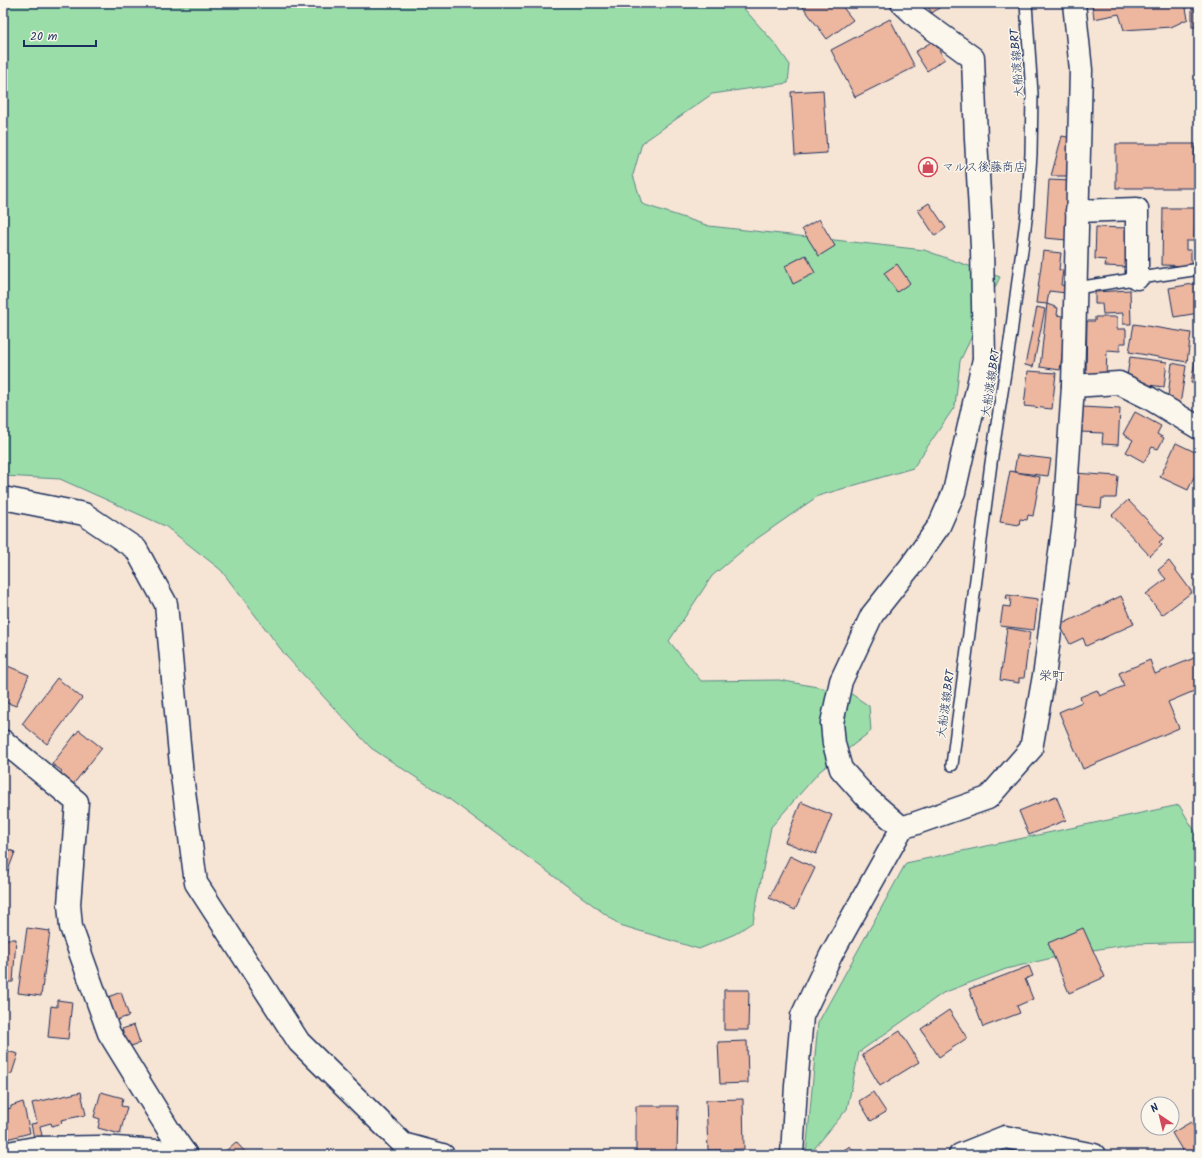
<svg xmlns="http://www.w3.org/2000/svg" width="1202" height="1158" viewBox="0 0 1202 1158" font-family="Kalam,'Klee One',sans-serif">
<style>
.green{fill:#9adda9;stroke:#5a8684}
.building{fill:#ecb69f;stroke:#1b2f5e}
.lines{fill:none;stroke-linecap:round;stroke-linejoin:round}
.service-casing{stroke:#1b2f5e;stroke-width:14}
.minor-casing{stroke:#1b2f5e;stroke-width:25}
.service{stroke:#fbf7ec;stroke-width:11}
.minor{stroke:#fbf7ec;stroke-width:22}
.labels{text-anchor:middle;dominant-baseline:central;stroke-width:3;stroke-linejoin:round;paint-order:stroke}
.street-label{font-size:12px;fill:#1b2f5e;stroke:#fbf7ec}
.poi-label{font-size:12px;fill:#1b2f5e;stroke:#fbf7ec;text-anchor:start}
.neighbourhood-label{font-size:13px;fill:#1b2f5e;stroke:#fbf7ec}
</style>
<rect width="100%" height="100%" fill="#f6e4d5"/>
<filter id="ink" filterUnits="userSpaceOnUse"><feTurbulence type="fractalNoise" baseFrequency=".025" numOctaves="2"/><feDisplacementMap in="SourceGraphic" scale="8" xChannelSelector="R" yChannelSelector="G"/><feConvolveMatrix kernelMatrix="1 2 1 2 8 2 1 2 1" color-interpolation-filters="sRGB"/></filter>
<g filter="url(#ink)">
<g class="green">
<path d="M3,3H739L776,45L790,65L788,83L712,94L642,143L633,175L642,204L709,226L924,250L1000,277L960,361L955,406L913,468L818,496L755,540L712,576L669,641L701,681L779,680L850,693L869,706L871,731L820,771L771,827L753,922L735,934L699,949L620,925L449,799L371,748L286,656L221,570L165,526L60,479L3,476Z"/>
<path d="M1179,805L1199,838V942L1132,944L1073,953L1006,969L943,993L859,1052L847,1109L809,1155H806L818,1023L906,863Z"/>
</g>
<g class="building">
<path d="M800,3H844L841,5L853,20L827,39Z"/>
<path d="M925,3H946L932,13Z"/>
<path d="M1092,3H1185L1188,19L1171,27L1124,30L1119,14L1094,19Z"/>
<rect x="1192" y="3" width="7" height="24"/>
<path d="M890,19L915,67L855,97L831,50Z"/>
<path d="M933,41L945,59L927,71L915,52Z"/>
<path d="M823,90L827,153L795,155L791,92Z"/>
<path d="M1062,136L1072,138L1070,176H1051Z"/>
<rect x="1116" y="144" width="79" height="44"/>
<path d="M1049,180L1071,181L1067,240L1045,238Z"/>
<path d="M929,203L946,228L935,236L918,210Z"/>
<path d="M1163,208H1195L1194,241H1186V250H1191V266L1162,265Z"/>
<path d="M819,219L835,246L819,256L802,229Z"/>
<path d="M1096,227L1128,228L1126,267L1105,266L1106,260L1095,259Z"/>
<path d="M1043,251L1061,253L1059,270H1063L1061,285L1068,286L1066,293L1049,291L1047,304L1036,303Z"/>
<path d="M806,255L815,273L793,284L785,266Z"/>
<path d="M897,264L910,283L897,292L884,273Z"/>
<path d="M1199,283V313L1174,317L1169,288Z"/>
<path d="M1130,290L1131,324H1123V313L1103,314L1102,304H1095V292Z"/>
<path d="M1047,304L1058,308L1057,315L1067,317L1060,370L1040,367Z"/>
<path d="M1037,307L1045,309L1033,367L1025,365Z"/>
<path d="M1095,317H1117V329H1126V343H1120V351L1107,350L1106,376H1086L1087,321H1095Z"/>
<path d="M1134,324L1191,333L1187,362L1129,352Z"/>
<path d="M1199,338V384L1191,383Z"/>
<path d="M1130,357L1167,362L1164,387L1126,382Z"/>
<path d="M1172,363L1186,366L1180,405L1167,404Z"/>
<path d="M1028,371L1056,373L1052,409L1024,406Z"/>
<path d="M1082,407L1120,409L1118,445L1102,444L1103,433L1080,432Z"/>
<path d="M1135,412L1161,426L1157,434L1164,438L1158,449L1152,447L1144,462L1126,452L1133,440L1123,434Z"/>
<path d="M1176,443L1199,454V466L1188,490L1160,477Z"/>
<path d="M1017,455L1051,459L1048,476L1014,472Z"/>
<path d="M1010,471L1040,477L1033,516L1028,515L1027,520L1020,519L1019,525L1000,522Z"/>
<path d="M1074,473L1118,476L1116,498H1102L1101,508L1071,505Z"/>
<path d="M1128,500L1164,538L1159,542L1162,545L1150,556L1112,515Z"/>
<path d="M1169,561L1192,592L1162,615L1146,594L1166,579L1158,570Z"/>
<path d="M1007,595L1038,599L1034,630L1000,626L1003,606L1010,607L1011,599L1006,598Z"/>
<path d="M1121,596L1134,624L1086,646L1083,638L1070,644L1060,625Z"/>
<path d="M3,616L8,617L3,634Z"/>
<path d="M1007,628L1030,632L1024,678H1019V683L1000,680Z"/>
<path d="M1199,656V689L1168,702L1179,728L1083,769L1059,712L1082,702L1080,697L1097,690L1100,696L1124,686L1119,673L1150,660L1155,674Z"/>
<path d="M3,664L29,675L16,706L5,702L3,707Z"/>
<path d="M57,678L82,698L47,744L22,724Z"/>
<path d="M79,730L102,748L71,787L57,777L62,771L52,764Z"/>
<path d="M1056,796L1066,820L1029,835L1019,811Z"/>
<path d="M801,802L832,815L816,854L785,842Z"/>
<path d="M3,848L15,852L3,884Z"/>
<path d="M790,856L815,868L795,910L769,898Z"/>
<path d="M27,928L50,931L41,996L18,993Z"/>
<path d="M1083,928L1105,977L1069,993L1048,943Z"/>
<path d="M3,939H16L13,982H3Z"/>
<path d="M1029,966L1033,976L1025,979L1033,999L1017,1006L1020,1013L983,1027L969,989Z"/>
<path d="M724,990H749L748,1030H724Z"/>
<path d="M121,992L129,1016L110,1022L103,999Z"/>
<path d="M57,1000L72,1002L68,1039L48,1037L51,1006L57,1007Z"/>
<path d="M949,1010L967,1038L939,1057L921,1029Z"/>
<path d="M134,1025L140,1043L128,1047L122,1029Z"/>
<path d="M900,1031L919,1062L880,1086L862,1055Z"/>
<path d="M747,1041L748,1083L720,1084L718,1042Z"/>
<path d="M3,1050L18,1054L12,1073L3,1078Z"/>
<path d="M81,1092L86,1115L61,1120L62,1123L52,1126L51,1123L40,1126L42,1136L34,1138L31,1124L37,1123L32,1103Z"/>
<path d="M101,1092L123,1098L121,1106L127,1107L120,1134L98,1128L100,1119L94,1117Z"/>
<path d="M873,1092L886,1112L871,1121L859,1101Z"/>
<path d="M743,1099L744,1149L708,1150L706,1100Z"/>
<path d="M23,1102L30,1133L3,1140V1110L11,1108V1106Z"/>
<path d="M636,1106H678L677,1153H636Z"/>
<path d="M1191,1122L1199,1135V1155H1185L1172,1133Z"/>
<path d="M236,1142L248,1155H221Z"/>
<path d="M1023,1145L1029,1155H1007Z"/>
<path d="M850,1146L855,1155H836Z"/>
</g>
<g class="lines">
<defs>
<g id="service">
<path d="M1076,288L1199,269"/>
<path d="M952,765L991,463L1011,334L1027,212L1031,154L1032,94L1026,3"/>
</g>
<g id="minor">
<path d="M1077,211L1137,209V278"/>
<path d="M1073,386L1119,383L1149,398L1199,428"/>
<path d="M3,498L84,514L136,549L166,604L182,776L196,883L299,1042L403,1144L443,1155"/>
<path d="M3,741L77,802L69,904L71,927L109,1033L170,1132L186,1155"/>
<path d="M902,828L866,797L841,769L834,744L832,723L841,681L872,615L910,567L939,526L954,492L984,359L982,247L976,139L973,58L918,18L902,3"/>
<path d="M3,1154L35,1148L101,1147L185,1153"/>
<path d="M792,1155L796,1086L802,1016L831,955L902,828L988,798L1031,749L1045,670L1064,521L1073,386L1081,70L1074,3"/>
<path d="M960,1155L1005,1137L1094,1155"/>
</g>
</defs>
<use href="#service" class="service-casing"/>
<use href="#minor" class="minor-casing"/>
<use href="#service" class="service"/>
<use href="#minor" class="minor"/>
</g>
</g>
<defs>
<symbol id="shop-ring" viewBox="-11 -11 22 22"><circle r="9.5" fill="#fbf7ec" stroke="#d1495b" stroke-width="1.5"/><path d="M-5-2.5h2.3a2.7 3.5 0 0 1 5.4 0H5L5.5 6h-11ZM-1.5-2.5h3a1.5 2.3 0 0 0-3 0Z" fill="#d1495b"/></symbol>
</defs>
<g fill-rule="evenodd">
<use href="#shop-ring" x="917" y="156" width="22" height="22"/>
</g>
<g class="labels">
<g class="street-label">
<text transform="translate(1017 63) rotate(-94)">大船渡線BRT</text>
<text transform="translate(991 383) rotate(-81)">大船渡線BRT</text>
<text transform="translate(946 704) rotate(-82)">大船渡線BRT</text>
</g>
<g class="poi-label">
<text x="942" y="167">マルス後藤商店</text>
</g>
<g class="neighbourhood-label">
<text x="1052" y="676">栄町</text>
</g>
</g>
<rect width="1202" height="1158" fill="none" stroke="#fbf7ec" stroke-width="16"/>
<rect x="8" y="8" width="1186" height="1142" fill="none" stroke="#1b2f5e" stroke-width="1.5" filter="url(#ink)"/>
<g transform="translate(1160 1116) rotate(325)"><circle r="19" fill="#fbf7ec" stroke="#a1a7b3"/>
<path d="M0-3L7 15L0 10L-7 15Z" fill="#d1495b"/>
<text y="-6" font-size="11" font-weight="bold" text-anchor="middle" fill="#1b2f5e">N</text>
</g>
<path d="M24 40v6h72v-6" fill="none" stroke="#1b2f5e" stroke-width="2"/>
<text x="30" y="40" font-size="12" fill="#1b2f5e" stroke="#fbf7ec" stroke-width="3" paint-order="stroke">20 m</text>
</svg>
